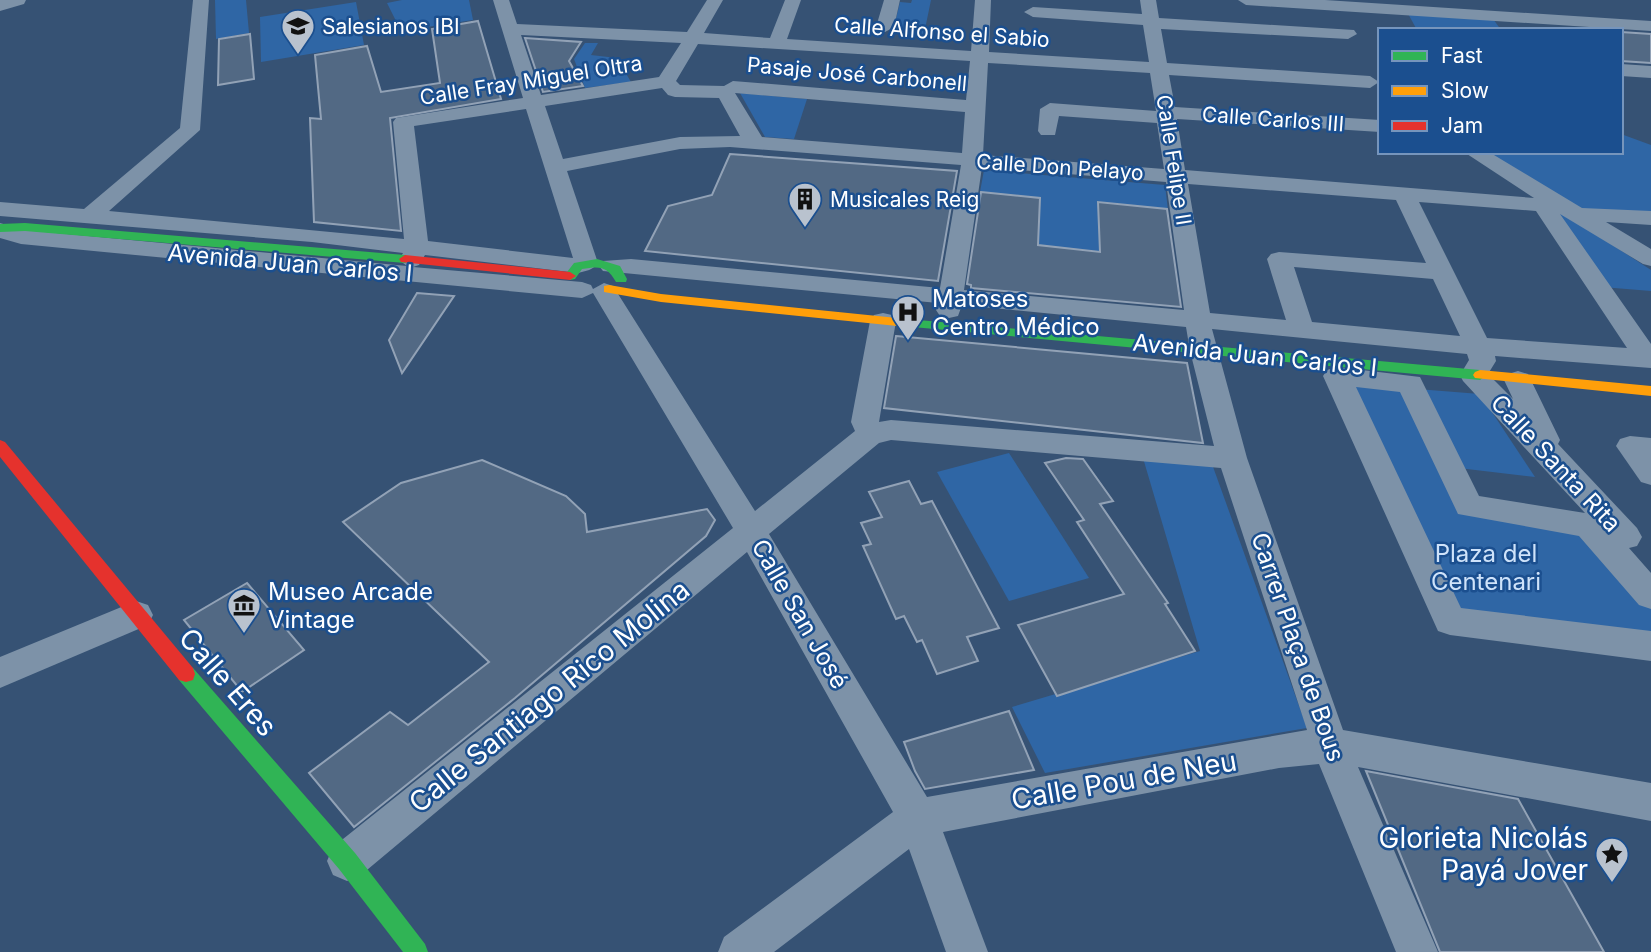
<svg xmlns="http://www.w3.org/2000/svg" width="1651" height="952" viewBox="0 0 1651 952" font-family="Inter,sans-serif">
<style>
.green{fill:#2f66a5}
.building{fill:#526984;stroke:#92a2b6;stroke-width:2}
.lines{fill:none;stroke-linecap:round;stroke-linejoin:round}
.street{fill:#7d92a8;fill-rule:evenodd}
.fast{fill:#30b455;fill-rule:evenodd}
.slow{fill:#ff9f0a;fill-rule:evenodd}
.jam{fill:#e5322d;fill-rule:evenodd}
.labels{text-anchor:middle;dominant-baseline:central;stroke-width:5;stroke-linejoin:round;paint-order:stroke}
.far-poi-label{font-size:21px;fill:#fff;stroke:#1b4f8f;text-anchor:start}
.far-street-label{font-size:21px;fill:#fff;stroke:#1b4f8f}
.street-label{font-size:24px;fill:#fff;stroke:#1b4f8f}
.poi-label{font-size:24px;fill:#fff;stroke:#1b4f8f;text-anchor:start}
.park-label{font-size:24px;fill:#cfe3fa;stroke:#1b4f8f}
.near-street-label{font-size:28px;fill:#fff;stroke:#1b4f8f}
.near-poi-label{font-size:28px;fill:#fff;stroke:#1b4f8f;text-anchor:end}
</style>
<rect width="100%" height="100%" fill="#365274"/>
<g class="green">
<path d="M215,0H246L249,33L216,39Z"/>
<path d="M402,0H469L473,20L401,31L387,3Z"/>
<path d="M912,0H931L924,34L893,31L900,2L911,3Z"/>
<path d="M356,2L364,45L261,62L260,17Z"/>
<path d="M1406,10L1491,16L1501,30H1417Z"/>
<path d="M585,43H598L591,55L617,58L631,82L585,88L574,59Z"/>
<path d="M740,93L807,99L794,139L765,137Z"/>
<path d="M1621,134L1651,145V218L1580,214L1474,152H1621Z"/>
<path d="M984,170L1165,185L1168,210L1099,202L1100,252L1038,245L1040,198L980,192Z"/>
<path d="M1550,213H1563L1651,270V291L1602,287Z"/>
<path d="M1337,376L1404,383L1467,510L1587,528L1651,604V645L1448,615Z"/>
<path d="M1417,389L1480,394L1535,477L1450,467Z"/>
<path d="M1009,453L1089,578L1009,601L937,472Z"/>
<path d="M1143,458L1212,464L1307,728L1045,773L1012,707L1200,651Z"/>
</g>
<g class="building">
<path d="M478,21L501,99L390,118L401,231L314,222L310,118L321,119L315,55L367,46L381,92L440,83L432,29Z"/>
<path d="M1621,32L1651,34V63L1621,61Z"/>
<path d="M250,34L254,79L218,85L219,39Z"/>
<path d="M525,38L581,42L569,61L583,86L543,92Z"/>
<path d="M730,154L957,171L938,281L645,251L668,206L712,195Z"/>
<path d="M981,192L1040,198L1038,245L1100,252L1098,202L1167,209L1181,307L971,288V285L967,284Z"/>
<path d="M417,293L454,296L402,373L389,340Z"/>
<path d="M896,336L1187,363L1203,443L884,408Z"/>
<path d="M1066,458L1083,459L1113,501L1100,504L1168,603L1165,604L1195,651L1057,696L1018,625L1124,594L1077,522L1084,520L1045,463Z"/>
<path d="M482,460L566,496L585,514L587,532L707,509L715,520L706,536L515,698L354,827L309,773L390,712L408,725L489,662L343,522L401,483Z"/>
<path d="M909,481L921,504L932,501L999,628L967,637L978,661L937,674L922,640L917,642L904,616L896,619L863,546L871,544L861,523L882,517L869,492Z"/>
<path d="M247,583L304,650L242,692L184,620Z"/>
<path d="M1009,711L1034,770L925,789L915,771L904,742Z"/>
<path d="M1366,771L1518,799L1604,952H1440Z"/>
</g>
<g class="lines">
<g class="street">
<path d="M0,0H26L24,4L0,11Z"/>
<path d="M193,0H209L200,130L109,211L404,239L393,122L396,118L523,98L493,0H509L517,24L687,32L707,0H723L704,33L770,38L785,0H801L787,39L971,51L975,0H991L989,52L1149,62L1143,25L1033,17L1024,12L1033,7L1142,14L1140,0H1156L1159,18L1354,30L1357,34L1348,39L1161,29L1167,63L1370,76L1379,82L1370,88L1169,75L1175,107L1380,120V132L1177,119L1185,170L1534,198L1464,152H1489L1582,208L1651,211V225L1606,222L1651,249V266L1643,264L1560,214L1651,344V368L1495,356L1496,361L1488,374L1513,399L1504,380L1508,374L1518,371L1528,374L1560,440L1558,444L1637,528L1642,537L1637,546L1629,548L1651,573V609L1639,605L1579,536L1458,514L1400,392L1356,387L1461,608L1651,631V661L1450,635L1438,631L1323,376L1327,370L1337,367L1420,377L1479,496L1585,513L1463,381L1460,375L1469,360L1467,354L1212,329L1247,458L1343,730L1651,783V821L1358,767L1438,952H1396L1319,764L1279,768L943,832L988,952H946L909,849L774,952H718L724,937L893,812L747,552L361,875L347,881L333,875L327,861L333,847L733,528L593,293L582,298L21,244L0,238V223L24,230L407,266L399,260L403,253L312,242L0,216V202L84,209L180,128ZM521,35L681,43L659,77L541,95ZM698,44L970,61L966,100L733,81L724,86L680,85L676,81ZM988,63L1150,73L1156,111L1050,103L1040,109L1038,131L1041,135H1055L1059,116L1157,123L1164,169L983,155ZM662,88L668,95L675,97L719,98L740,136L680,137L563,159L545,106ZM735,93L965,112L962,153L762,137ZM526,109L573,258L428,241L414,126ZM730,147L961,165L940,288L631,259L603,261L599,266L603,271L938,303L936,310L940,316L949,318L958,316L962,305L1186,327L1190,351L1214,446L891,420L879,422L896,321L892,315L883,313L874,315L870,321L851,422L855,431L755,511L613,286L604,283L593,289L591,285L582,282L413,267L419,265L425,255L578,273C586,271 593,270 598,263L567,171L680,149ZM982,167L1166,182L1184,310L964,290ZM1188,184L1396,200L1426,263L1279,252L1271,254L1267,259L1286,320L1210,313ZM1419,202L1536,211L1627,348L1487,338ZM1294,267L1433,279L1460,336L1312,322ZM891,440L1221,468L1307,730L927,797L769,534L879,443Z"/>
<path d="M884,0H900L894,27L885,32L876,27Z"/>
<path d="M1238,0H1325L1651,21V31L1246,5Z"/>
<path d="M1621,64L1651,66V78L1621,76Z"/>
<path d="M1630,436L1651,438V485L1641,482L1616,446L1620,439Z"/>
<path d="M136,601L148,605L153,615L148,625L0,688V657Z"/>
</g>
<g class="fast">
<path d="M25,223L405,255L411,259L405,263L25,231L0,232V224Z"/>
<path d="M597,259L620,266L627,279L626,282H616C607,266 600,266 582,269L575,279L570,280L564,276L574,263Z"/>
<path d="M907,319L1480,370L1487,375L1480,380L902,326L900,323L902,320Z"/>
<path d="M186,666L193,668L355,853L425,944L428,952H403L339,869L179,680L177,674L179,668Z"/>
</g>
<g class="slow">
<path d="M609,285L661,294L907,319L914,323L907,327L661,302L604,292V286Z"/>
<path d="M1480,370L1651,386V396L1475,378L1473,375L1475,372Z"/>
</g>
<g class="jam">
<path d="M405,255L570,272L576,276L570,280L401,262L399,259Z"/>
<path d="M0,440L5,442L193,668L195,674L193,680L186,682L179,680L0,457Z"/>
</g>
</g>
<defs>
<symbol id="school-pin" viewBox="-11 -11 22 30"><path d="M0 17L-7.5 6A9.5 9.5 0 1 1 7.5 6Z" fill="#b9c2ce" stroke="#1b4f8f"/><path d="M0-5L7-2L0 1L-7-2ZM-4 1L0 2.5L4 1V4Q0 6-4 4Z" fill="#111"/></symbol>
<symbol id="building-pin" viewBox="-11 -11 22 30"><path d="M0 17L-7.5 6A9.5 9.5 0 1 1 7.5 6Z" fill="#b9c2ce" stroke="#1b4f8f"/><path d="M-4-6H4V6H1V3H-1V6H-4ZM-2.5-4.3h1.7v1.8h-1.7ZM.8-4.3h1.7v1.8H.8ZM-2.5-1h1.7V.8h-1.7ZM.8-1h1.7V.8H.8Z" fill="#111"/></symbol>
<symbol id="hospital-pin" viewBox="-11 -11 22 30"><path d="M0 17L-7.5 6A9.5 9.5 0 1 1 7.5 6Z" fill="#b9c2ce" stroke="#1b4f8f"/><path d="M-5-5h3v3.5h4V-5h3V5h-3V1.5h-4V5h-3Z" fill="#111"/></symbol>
<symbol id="museum-pin" viewBox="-11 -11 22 30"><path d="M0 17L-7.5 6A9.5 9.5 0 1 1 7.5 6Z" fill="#b9c2ce" stroke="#1b4f8f"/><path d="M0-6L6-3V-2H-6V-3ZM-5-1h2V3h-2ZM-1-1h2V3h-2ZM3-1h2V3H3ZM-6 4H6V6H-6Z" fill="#111"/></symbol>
<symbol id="sight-pin" viewBox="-11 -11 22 30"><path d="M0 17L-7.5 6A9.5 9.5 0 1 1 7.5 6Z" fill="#b9c2ce" stroke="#1b4f8f"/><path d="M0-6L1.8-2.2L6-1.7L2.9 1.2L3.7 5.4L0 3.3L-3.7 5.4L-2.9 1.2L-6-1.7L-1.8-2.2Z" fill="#111"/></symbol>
</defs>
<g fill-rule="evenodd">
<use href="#school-pin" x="279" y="7" width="38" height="52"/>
<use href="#building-pin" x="786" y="180" width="38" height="52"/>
<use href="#hospital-pin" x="889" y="293" width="38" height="52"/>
<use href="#museum-pin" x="225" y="586" width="38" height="52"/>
<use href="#sight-pin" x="1593" y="835" width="38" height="52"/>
</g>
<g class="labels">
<g class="far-poi-label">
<text x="322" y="26">Salesianos IBI</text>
<text x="830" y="199">Musicales Reig</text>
</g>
<g class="far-street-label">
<text transform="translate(942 32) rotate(4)">Calle Alfonso el Sabio</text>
<text transform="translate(857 74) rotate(5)">Pasaje José Carbonell</text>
<text transform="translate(531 80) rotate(-9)">Calle Fray Miguel Oltra</text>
<text transform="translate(1273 119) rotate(4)">Calle Carlos III</text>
<text transform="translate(1174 160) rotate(81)">Calle Felipe II</text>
<text transform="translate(1060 167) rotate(4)">Calle Don Pelayo</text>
</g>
<g class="street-label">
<text transform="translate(290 263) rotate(5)">Avenida Juan Carlos I</text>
<text transform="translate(1255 355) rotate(6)">Avenida Juan Carlos I</text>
<text transform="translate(1556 463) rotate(47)">Calle Santa Rita</text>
<text transform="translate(800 614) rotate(60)">Calle San José</text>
<text transform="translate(1298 647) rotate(71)">Carrer Plaça de Bous</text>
</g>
<g class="poi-label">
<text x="932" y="298">Matoses<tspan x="932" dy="28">Centro Médico</tspan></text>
<text x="268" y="591">Museo Arcade<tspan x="268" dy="28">Vintage</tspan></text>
</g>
<g class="park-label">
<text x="1486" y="553">Plaza del<tspan x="1486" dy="28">Centenari</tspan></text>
</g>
<g class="near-street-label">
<text transform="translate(228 682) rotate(49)">Calle Eres</text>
<text transform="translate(549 696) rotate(-39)">Calle Santiago Rico Molina</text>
<text transform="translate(1124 780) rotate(-10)">Calle Pou de Neu</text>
</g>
<g class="near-poi-label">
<text x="1588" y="838">Glorieta Nicolás<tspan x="1588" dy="32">Payá Jover</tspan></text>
</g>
</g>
<rect x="1378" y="28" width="245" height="126" fill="#1b4f8f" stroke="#7695bc" stroke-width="2"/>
<rect x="1392" y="51" width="35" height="10" fill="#30b455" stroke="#7695bc" stroke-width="2"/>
<text x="1441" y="63" font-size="21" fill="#ffffff">Fast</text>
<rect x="1392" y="86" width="35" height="10" fill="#ff9f0a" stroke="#7695bc" stroke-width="2"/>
<text x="1441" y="98" font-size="21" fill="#ffffff">Slow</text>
<rect x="1392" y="121" width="35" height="10" fill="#e5322d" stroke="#7695bc" stroke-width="2"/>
<text x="1441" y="133" font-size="21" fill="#ffffff">Jam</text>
</svg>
